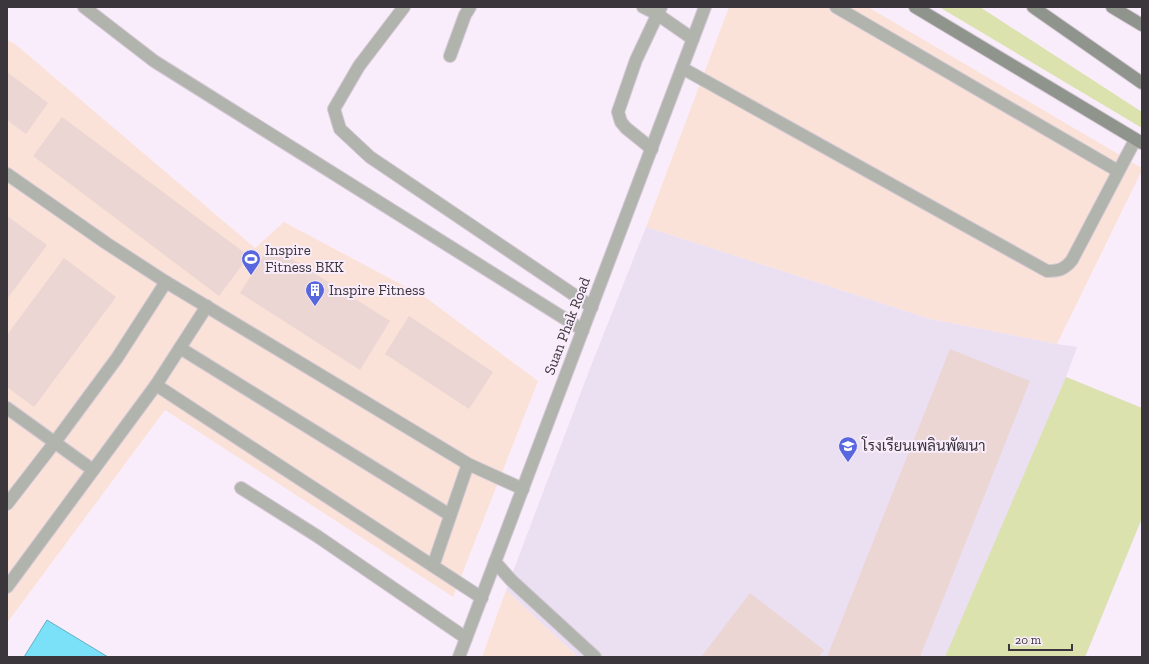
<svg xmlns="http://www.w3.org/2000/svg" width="1149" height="664" viewBox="0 0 1149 664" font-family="'Zilla Slab',Sarabun,serif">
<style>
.commercial{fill:#fae2d8}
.education{fill:#ebdff2}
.green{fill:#dce2ae}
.water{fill:#7ae1f9;stroke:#67aec0}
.building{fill:#ebd6d4}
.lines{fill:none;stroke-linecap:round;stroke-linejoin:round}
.service-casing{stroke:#d4c8d5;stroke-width:14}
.minor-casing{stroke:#d4c8d5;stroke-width:14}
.tertiary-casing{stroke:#d4c8d5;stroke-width:14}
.secondary-casing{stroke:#d4c8d5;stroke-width:14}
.service{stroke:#b0b4ad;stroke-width:12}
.minor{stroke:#b0b4ad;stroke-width:12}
.tertiary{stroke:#b0b4ad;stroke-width:12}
.secondary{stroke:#8f958c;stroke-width:12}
.labels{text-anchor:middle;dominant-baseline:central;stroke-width:4;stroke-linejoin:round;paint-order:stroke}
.poi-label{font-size:15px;fill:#3b363c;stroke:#faedfb;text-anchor:start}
.street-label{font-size:15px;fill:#3b363c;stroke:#faedfb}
</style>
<rect width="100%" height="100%" fill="#faedfb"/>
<g class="commercial">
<path d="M729,7H868L1142,168V170L1057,344L930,319L646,227Z"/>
<path d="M7,40L15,44L255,248L284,222L425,297L538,381L453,597L165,410L7,623Z"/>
<path d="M506,590L578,657H482Z"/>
</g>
<path class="education" d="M646,227L930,319L1057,344L1077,347L1066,377L1142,408V518L1085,657H578L506,590L589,371Z"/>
<g class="green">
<path d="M939,7H980L1142,112V128Z"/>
<path d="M1066,377L1142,408V518L1085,657H945Z"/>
</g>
<path class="water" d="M47,620L108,657H24Z"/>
<g class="building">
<path d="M7,72L48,103L26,134L7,120Z"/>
<path d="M62,117L249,256L219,296L33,156Z"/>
<path d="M7,216L47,245L7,299Z"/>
<path d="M270,245L390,321L360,370L240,293Z"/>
<path d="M64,258L116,297L34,407L7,387V335Z"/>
<path d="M409,316L493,372L469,409L385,354Z"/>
<path d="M950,349L1030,381L920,657H827Z"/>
<path d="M750,593L824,650L819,657H701Z"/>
</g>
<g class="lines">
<defs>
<g id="service">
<path d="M84,7L154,61L583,330"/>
<path d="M404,7L359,66L334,109L340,129L370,157L592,307"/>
<path d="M643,7L657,14L693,39"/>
<path d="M450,56L465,15L470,7"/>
<path d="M652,149L626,128L621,122L618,112L636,60L661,7"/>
<path d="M7,174L106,243L166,282L468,464L523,489"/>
<path d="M180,348L450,515"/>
<path d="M156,385L433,566L468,464"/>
<path d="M7,408L93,470"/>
<path d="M7,504L55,442L117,358L166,282"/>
<path d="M495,562L511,580L595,657"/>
<path d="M433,566L482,598"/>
<path d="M7,587L156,385L207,306"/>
</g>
<g id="minor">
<path d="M836,7L1118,171"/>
<path d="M682,68L1047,271C1058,271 1064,270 1072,260L1135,140"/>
<path d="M241,488L317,536L466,638"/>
</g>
<path id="tertiary" d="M459,657L705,7"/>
<g id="secondary">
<path d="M915,7L1142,143"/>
<path d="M1033,7L1142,83"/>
<path d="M1112,7L1142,25"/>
</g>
</defs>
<use href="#service" class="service-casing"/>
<use href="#minor" class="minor-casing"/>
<use href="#tertiary" class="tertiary-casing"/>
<use href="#secondary" class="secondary-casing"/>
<use href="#service" class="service"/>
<use href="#minor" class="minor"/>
<use href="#tertiary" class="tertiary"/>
<use href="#secondary" class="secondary"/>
</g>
<defs>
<symbol id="stadium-pin" viewBox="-11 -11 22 30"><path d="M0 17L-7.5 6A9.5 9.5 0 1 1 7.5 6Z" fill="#5867dd" stroke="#faedfb"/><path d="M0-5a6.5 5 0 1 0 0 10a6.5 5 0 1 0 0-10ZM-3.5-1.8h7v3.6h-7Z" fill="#fff"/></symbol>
<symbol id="building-pin" viewBox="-11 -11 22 30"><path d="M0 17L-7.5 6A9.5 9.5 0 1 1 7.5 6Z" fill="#5867dd" stroke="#faedfb"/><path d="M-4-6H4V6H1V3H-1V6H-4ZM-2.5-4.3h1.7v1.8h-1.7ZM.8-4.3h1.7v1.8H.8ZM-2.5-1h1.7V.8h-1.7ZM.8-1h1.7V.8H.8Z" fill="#fff"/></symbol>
<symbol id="school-pin" viewBox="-11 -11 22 30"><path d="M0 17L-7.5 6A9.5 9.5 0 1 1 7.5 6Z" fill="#5867dd" stroke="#faedfb"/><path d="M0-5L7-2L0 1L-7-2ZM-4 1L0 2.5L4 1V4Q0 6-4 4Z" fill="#fff"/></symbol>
</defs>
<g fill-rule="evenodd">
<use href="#stadium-pin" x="240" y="248" width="22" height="30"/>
<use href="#building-pin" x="304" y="279" width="22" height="30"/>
<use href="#school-pin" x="837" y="435" width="22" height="30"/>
</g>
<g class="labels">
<g class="poi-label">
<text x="265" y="250">Inspire<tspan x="265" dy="17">Fitness BKK</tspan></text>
<text x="329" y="290">Inspire Fitness</text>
<text x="862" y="446">โรงเรียนเพลินพัฒนา</text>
</g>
<g class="street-label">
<text transform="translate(567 326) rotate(-69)">Suan Phak Road</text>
</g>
</g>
<rect width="1149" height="664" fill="none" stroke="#3b363c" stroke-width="16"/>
<path d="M1009 644v6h63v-6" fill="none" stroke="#3b363c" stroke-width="2"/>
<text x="1015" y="644" font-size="12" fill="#3b363c" stroke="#faedfb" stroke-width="3" paint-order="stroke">20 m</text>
</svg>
